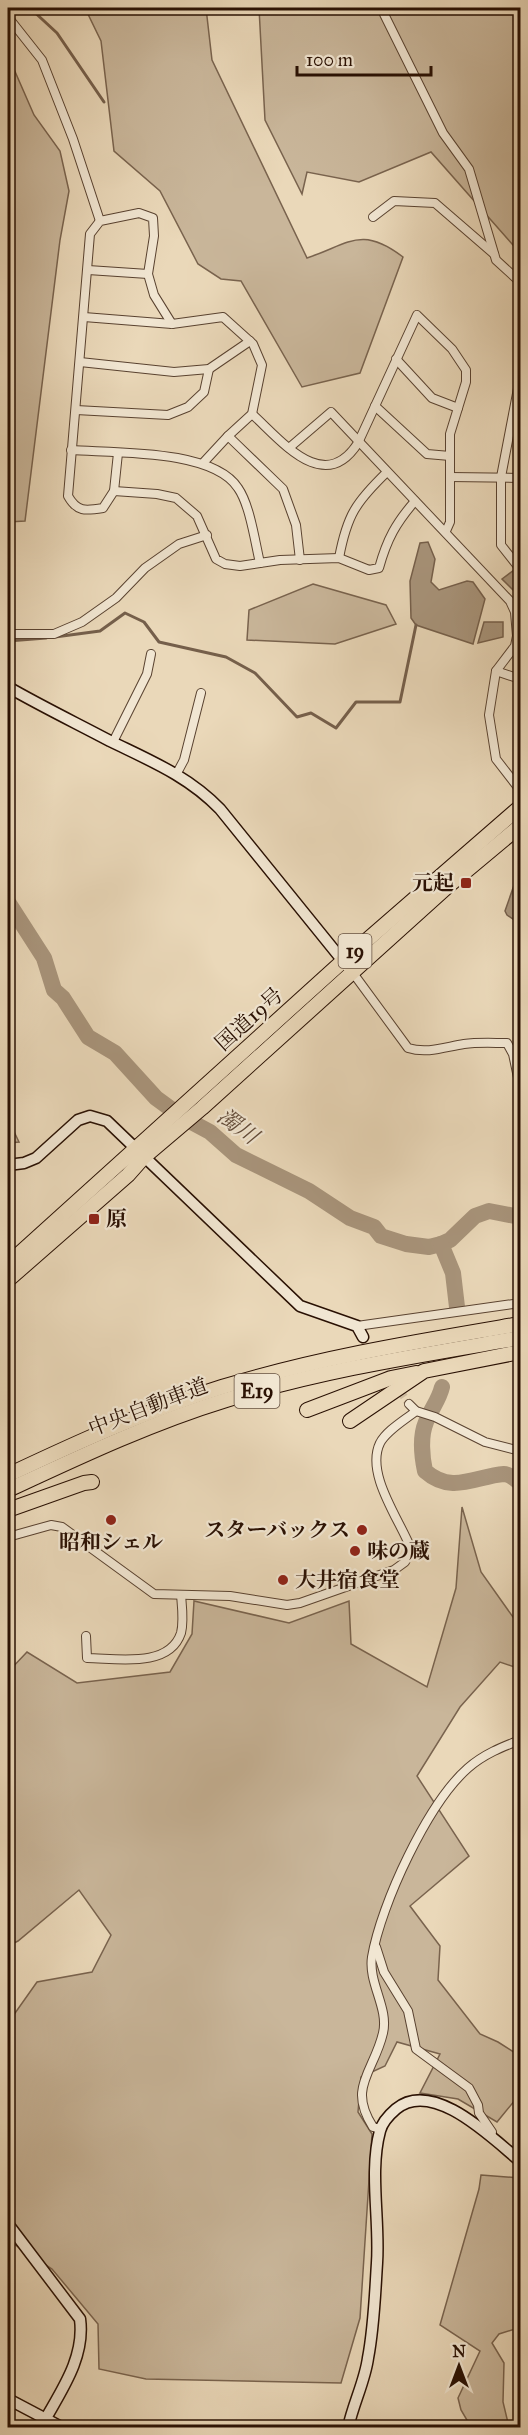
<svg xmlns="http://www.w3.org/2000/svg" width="528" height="2435" viewBox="0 0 528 2435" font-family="'IM FELL Great Primer','Noto Serif JP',serif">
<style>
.green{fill:#c9b69a;stroke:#79634e;stroke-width:1.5}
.water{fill:#a8947b;stroke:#755f4b;stroke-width:1.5}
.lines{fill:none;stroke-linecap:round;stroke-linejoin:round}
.stream{stroke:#755f4b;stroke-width:3}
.river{stroke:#a8947b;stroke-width:16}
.street-tunnel{stroke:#cdba9e;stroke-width:8;stroke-dasharray:8 4;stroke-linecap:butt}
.street-casing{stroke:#594230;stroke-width:10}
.secondary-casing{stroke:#291003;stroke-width:13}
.highway-casing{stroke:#291003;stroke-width:16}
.street{stroke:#f1e6d2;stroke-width:8}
.secondary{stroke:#f1e6d2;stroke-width:10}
.highway{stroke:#ead8b9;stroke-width:14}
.poi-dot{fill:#8f2418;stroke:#f1e6d2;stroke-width:2}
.labels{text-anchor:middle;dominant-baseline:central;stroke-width:4.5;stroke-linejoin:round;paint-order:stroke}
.shield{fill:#f1e6d2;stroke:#655041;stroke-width:1.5}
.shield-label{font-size:20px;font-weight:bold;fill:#291003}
.poi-label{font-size:21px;font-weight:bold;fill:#291003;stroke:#f1e6d2;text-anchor:start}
.street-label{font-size:21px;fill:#291003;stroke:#f1e6d2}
.water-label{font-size:22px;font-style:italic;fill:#624b39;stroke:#f1e6d2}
</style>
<rect width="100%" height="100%" fill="#ead8b9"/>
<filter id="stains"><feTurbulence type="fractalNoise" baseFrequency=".00333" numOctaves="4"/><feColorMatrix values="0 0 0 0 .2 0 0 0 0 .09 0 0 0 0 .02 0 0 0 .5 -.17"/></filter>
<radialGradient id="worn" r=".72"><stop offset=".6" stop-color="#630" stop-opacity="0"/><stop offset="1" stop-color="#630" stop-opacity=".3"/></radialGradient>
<g class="green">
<path d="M85,8H206L212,60L307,258C349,244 361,225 403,257L360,373L302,387L241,281L221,279L198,264L160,191L114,151L101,41Z"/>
<path d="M259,8H520V253L431,152L359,182L307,172L302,194L265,120Z"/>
<path d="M8,62L13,67L34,115L60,151L69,191L60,240L25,521L8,522Z"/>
<path d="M313,584L386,605L396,624L335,644L247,640L249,610Z"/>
<path d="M8,1119L19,1142L8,1143Z"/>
<path d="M462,1507L481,1572L520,1627V1669L500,1662L460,1707L417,1776L469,1856L410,1906L440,1946L438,1980L480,2034L498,2042L520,2056V2094L497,2122L458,2099L420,2093L440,2054L397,2042L385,2066L361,2077L358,2112L372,2134L360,2318L341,2383L146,2379L99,2369L98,2324L52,2269L8,2240V2023L37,1982L92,1972L111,1935L79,1890L18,1941L8,1946V1672L27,1652L77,1683L170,1672L192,1634L194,1601L289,1623L349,1601L351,1644L427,1687L456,1588Z"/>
<path d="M481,2175L520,2178V2315L515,2329L499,2334L492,2343L504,2363L503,2402L509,2427H471L461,2410L458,2398L480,2351L440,2325L479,2189Z"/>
</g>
<g class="water">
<path d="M428,542L435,559L431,582L439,590L467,581L473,582L485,599L473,644L416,625L411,618L410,581L420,543Z"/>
<path d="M514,570L520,577V591L517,594L502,579Z"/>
<path d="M484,622H503V637L478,643Z"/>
<path d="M520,868V924L507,915L505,911Z"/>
</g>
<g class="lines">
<g class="stream">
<path d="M30,8L57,33L104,102"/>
<path d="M55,637L100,631L125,613L144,622L159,642L226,657L255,673L297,717L311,713L336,728L356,702H400L416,625"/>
<path d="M8,641L46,638"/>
</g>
<g class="river">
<path d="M8,902L44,958L54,990L63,998L88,1037L115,1053L156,1098L182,1117L210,1132L236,1155L309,1191L350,1218L374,1227L381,1236L406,1244L429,1247L441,1244L450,1240L475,1216L489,1211L520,1217"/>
<path d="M441,1244L453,1273L457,1307"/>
<path d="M442,1387C439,1400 431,1409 426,1422C420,1436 422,1457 425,1471C452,1495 476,1476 504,1474C510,1474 516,1480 520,1483"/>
</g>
<path class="street-tunnel" d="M379,1361L409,1404"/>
<defs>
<g id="street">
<path d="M381,8L443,133L469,169L496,260L520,282"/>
<path d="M8,17L42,60L73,139L100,221"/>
<path d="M373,217L394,201L435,203L494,254"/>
<path d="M88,270L148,274"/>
<path d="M84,317L172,324L223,317L253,344L262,365L252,414L228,436L203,463"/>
<path d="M172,324L154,295L148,274L154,236L153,218L139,213L100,221L90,234L68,496C77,512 85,511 103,508L114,491L157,494L176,498L197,516L216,559L225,564L240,566L280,560L339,558L369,570L379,568C387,539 396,523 415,501"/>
<path d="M396,359L432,398L458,408"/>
<path d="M80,362L174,372L209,369L250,341"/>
<path d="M520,378L501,477V545L520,569"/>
<path d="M375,406L427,454L450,456"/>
<path d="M76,410L168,415L188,407L204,392L209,369"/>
<path d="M252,414C281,440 324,496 358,443L417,315L452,349L466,370V382L450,434V522L446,531"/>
<path d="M228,436L283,489L296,525L300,560"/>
<path d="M289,448L331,412L510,601L515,612L517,636L515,646L496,671L489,715L496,759L520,790"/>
<path d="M71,450C114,453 213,449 238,488C250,505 255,542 260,563"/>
<path d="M450,477L520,478"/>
<path d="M114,491L118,453"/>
<path d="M339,558C347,515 356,502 387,472"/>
<path d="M8,636L11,634H54L82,622L116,598L145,568L179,544L207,535"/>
<path d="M496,671L520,679"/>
<path d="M113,742L147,674L151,654"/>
<path d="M177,773L184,760L201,693"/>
<path d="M353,973L408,1048C427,1054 445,1047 464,1044C478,1042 493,1043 507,1043L513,1054L520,1087"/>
<path d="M357,1326L520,1303"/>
<path d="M409,1404L416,1411L435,1417L485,1442L520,1451"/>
<path d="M8,1537L51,1525L62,1527L154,1594L230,1596L287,1605L300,1603L394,1570L405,1562L411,1549C400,1520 365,1474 380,1443C387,1430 405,1420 416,1411"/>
<path d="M86,1636L87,1658C115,1658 169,1669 181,1633C184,1621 182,1607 181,1595"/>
<path d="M376,1947L384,1972L408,2011L416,2049L469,2088L478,2105L479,2113L492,2132L491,2137"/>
<path d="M380,2129L373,2127C347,2087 374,2072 383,2033C389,2008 368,1983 372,1957C381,1904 428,1803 468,1768C484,1754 502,1747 520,1740"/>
</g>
<g id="secondary">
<path d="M8,687C41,706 76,723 110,741C151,761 188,776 220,809L347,966"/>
<path d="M8,1165L24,1163L36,1158L78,1120L90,1116L107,1121L300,1306L357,1326L363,1337"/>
<path d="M8,2224L80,2319C85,2356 63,2388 46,2418"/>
<path d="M8,2399L63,2428"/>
<path d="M348,2428C353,2404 365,2381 368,2358C374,2327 375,2294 377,2263C380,2221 369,2171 380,2131C382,2123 389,2115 396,2109C433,2078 493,2139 520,2161"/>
</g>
<g id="highway">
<path d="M8,1264L343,961L520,807"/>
<path d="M8,1280L128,1175L143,1158L202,1108L448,886L520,826"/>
<path d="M307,1410L391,1378L416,1373"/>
<path d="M350,1421L424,1371L520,1352"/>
<path d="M8,1475C78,1442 148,1410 222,1387C320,1357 420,1341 520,1324"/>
<path d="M8,1490C79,1457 151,1423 226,1400C322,1370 422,1355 520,1338"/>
<path d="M8,1510L84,1483L92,1482"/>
</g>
</defs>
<use href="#street" class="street-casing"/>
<use href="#secondary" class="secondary-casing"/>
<use href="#highway" class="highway-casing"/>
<use href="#street" class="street"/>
<use href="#secondary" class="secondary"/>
<use href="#highway" class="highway"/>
</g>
<g class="poi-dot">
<rect x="460" y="877" width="12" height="12" rx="3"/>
<rect x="88" y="1213" width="12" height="12" rx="3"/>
<circle cx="111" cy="1520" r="6"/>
<circle cx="362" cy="1530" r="6"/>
<circle cx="355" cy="1551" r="6"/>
<circle cx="283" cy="1580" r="6"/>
</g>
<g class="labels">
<g class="shield">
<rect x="338.5" y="934" width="33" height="34" rx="4.5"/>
<rect x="234.5" y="1374" width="45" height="34" rx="4.5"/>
</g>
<g class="shield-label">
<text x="355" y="951">19</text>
<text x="257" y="1391">E19</text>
</g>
<g class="poi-label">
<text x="454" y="883" text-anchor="end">元起</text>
<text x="106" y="1219">原</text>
<text x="350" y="1530" text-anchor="end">スターバックス</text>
<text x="111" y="1542" text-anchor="middle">昭和シェル</text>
<text x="367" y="1551">味の蔵</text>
<text x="295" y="1580">大井宿食堂</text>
</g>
<g class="street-label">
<text transform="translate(249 1019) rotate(-42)">国道19号</text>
<text transform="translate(148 1407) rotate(-21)">中央自動車道</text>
</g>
<g class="water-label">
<text transform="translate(238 1126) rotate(36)">濁川</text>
</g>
</g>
<rect width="528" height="2435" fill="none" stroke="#ead8b9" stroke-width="30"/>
<rect x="9" y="9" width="510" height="2417" fill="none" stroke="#291003" stroke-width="3"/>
<rect x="15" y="15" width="498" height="2405" fill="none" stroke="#291003" stroke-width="1.5"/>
<g transform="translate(459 2366)" stroke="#f1e6d2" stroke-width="4.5" paint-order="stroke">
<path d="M0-4.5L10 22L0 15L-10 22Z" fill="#291003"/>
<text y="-9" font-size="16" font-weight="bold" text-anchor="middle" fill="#291003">N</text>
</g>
<path d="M297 66v9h134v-9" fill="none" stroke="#291003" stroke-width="3"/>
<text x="306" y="66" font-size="18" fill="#291003" stroke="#f1e6d2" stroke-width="4.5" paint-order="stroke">100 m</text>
<rect width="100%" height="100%" filter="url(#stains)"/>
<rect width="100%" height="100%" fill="url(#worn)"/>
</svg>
